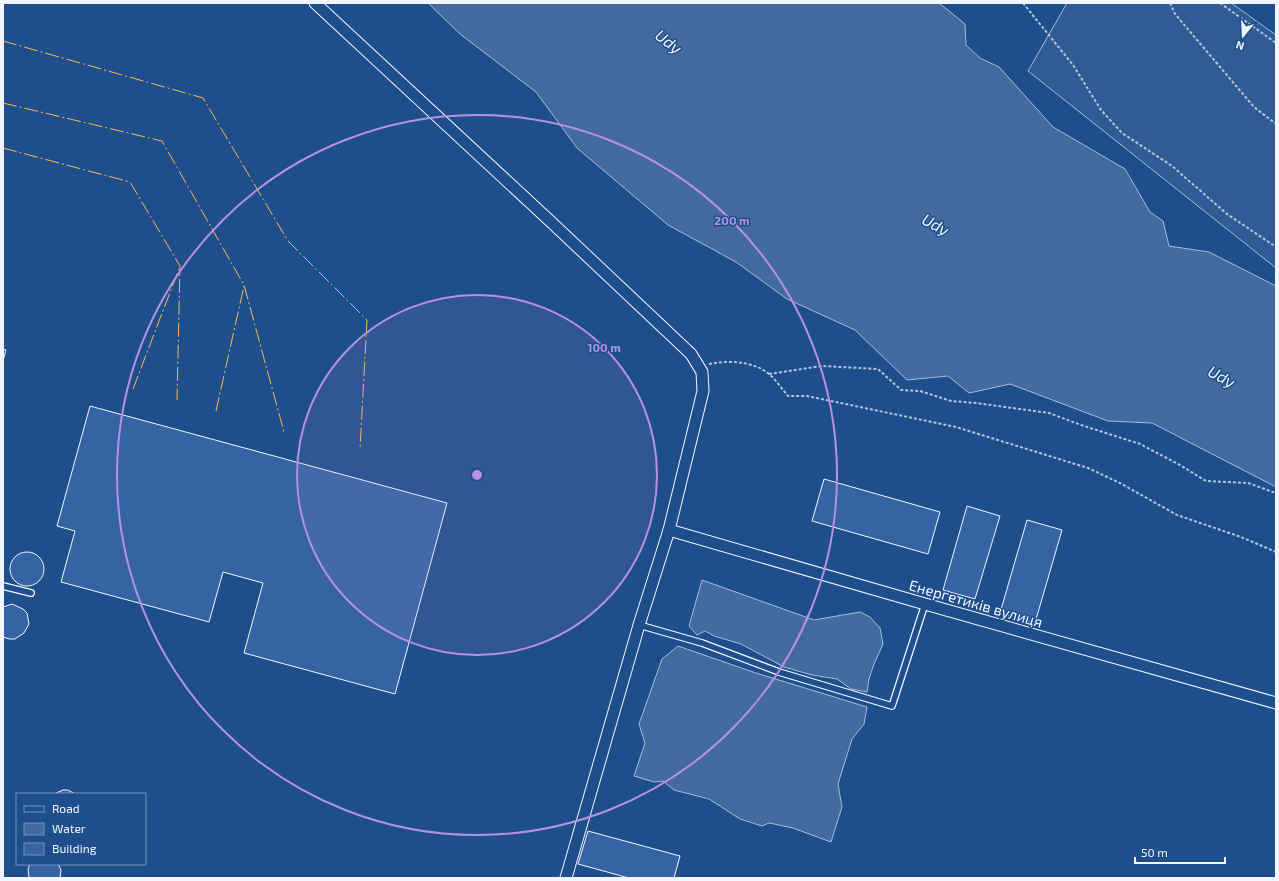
<svg xmlns="http://www.w3.org/2000/svg" width="1279" height="881" viewBox="0 0 1279 881" font-family="'Exo 2',sans-serif">
<style>
.built{fill:#305b95;stroke:#a8bbd7}
.water{fill:#446ba0;stroke:#a8bbd7}
.building{fill:#3563a3;stroke:#f2f6ff}
.lines{fill:none;stroke-linecap:round;stroke-linejoin:round}
.service-casing{stroke:#f2f6ff;stroke-width:8}
.minor-casing{stroke:#f2f6ff;stroke-width:13}
.path{stroke:#b3c4dc;stroke-width:2;stroke-dasharray:3 2;stroke-linecap:butt}
.service{stroke:#1f4e8c;stroke-width:5.5}
.minor{stroke:#1f4e8c;stroke-width:11}
.power{stroke:#ffb74d;stroke-width:1;stroke-dasharray:14 3 2 3;stroke-linecap:butt}
.ring{fill:none;stroke:#b691df;stroke-width:2}
.labels{text-anchor:middle;dominant-baseline:central;stroke-width:3;stroke-linejoin:round;paint-order:stroke}
.street-label{font-size:15px;fill:#f2f6ff;stroke:#1f4e8c}
.water-label{font-size:16px;font-style:italic;fill:#f2f6ff;stroke:#1f4e8c}
.centre{fill:#b691df;stroke:#1f4e8c;stroke-width:2}
.ring-label{font-size:12px;text-anchor:middle;font-weight:bold;fill:#b691df;stroke:#1f4e8c;stroke-width:3;stroke-linejoin:round;paint-order:stroke}
</style>
<rect width="100%" height="100%" fill="#1f4e8c"/>
<path class="built" d="M1067,3H1231L1276,35V268L1028,71Z"/>
<g class="water">
<path d="M428,3H939L965,24L966,45L980,58L999,67L1053,127L1125,169L1150,212L1163,221L1169,246L1209,252L1276,286V487L1152,423L1108,421L1010,384L969,393L948,376L907,380L855,330L787,299L736,262L668,225L577,148L536,92L460,34Z"/>
<path d="M702,580L814,620L860,612L870,617L880,628L883,644L874,664L869,679L867,692L851,689L837,679L812,675L784,667L741,644L714,636L705,631L697,635L689,626Z"/>
<path d="M678,646L756,673L867,707L864,724L852,739L838,784L842,807L831,842L793,828L769,823L762,826L740,819L709,799L674,790L663,781L654,782L634,776L645,743L639,724L662,659Z"/>
</g>
<g class="building">
<path d="M3,349L6,350L3,361Z"/>
<path d="M90,406L447,503L395,694L244,653L263,583L223,572L209,622L61,582L75,531L57,526Z"/>
<path d="M824,479L940,512L928,554L812,521Z"/>
<path d="M967,506L1000,516L975,599L943,590Z"/>
<path d="M1027,520L1062,530L1035,623L1000,613Z"/>
<circle cx="27" cy="569" r="17"/>
<path d="M12,604L23,609L27,613L29,624L24,633L15,639H9L3,637V607Z"/>
<path d="M63,790H68L75,794H54Z"/>
<path d="M588,831L680,856L674,878H629L578,864Z"/>
<path d="M30,864H58L61,870L60,878H29L28,869Z"/>
</g>
<g class="lines">
<defs>
<g id="service">
<path d="M3,586L31,593"/>
<path d="M639,625L702,643L779,672L892,706L925,604"/>
</g>
<g id="minor">
<path d="M315,3L550,221L691,354L702,372L703,391L669,530L639,625L566,878"/>
<path d="M669,530L925,604L1276,703"/>
</g>
</defs>
<use href="#service" class="service-casing"/>
<use href="#minor" class="minor-casing"/>
<g class="path">
<path d="M1023,3L1073,65L1101,110L1122,133L1172,166L1227,214L1276,247"/>
<path d="M1170,3L1175,14L1254,107L1276,124"/>
<path d="M1220,3L1276,43"/>
<path d="M709,364C729,360 753,361 769,374C776,380 782,389 788,396H807L956,427L1088,468L1120,483L1177,515L1241,537L1276,552"/>
<path d="M769,374L822,366L878,369L901,390L920,391L951,401L976,403L1049,413L1081,425L1140,444L1180,465L1206,481L1248,483L1276,493"/>
</g>
<use href="#service" class="service"/>
<use href="#minor" class="minor"/>
<g class="power">
<path d="M3,41L203,98L288,241L367,320L360,449"/>
<path d="M3,103L162,141L244,285L284,432"/>
<path d="M3,148L130,182L180,266L177,400"/>
<path d="M133,389L179,269"/>
<path d="M216,411L244,286"/>
</g>
</g>
<circle cx="477" cy="475" r="180" fill="#b691df" fill-opacity=".12"/>
<g class="ring">
<circle cx="477" cy="475" r="180"/>
<circle cx="477" cy="475" r="360"/>
</g>
<g class="labels">
<g class="street-label">
<text transform="translate(976 603) rotate(16)">Енергетиків вулиця</text>
</g>
<g class="water-label">
<text transform="translate(669 41) rotate(38)">Udy</text>
<text transform="translate(936 224) rotate(28)">Udy</text>
<text transform="translate(1222 376) rotate(28)">Udy</text>
</g>
</g>
<circle cx="477" cy="475" r="6" class="centre"/>
<g class="ring-label">
<text x="732" y="225">200 m</text>
<text x="604" y="352">100 m</text>
</g>
<rect width="1279" height="881" fill="none" stroke="#f2f6ff" stroke-width="8"/>
<rect x="16" y="793" width="130" height="72" fill="#1f4e8c" stroke="#7391ba"/>
<rect x="24" y="806" width="20" height="6" fill="#1f4e8c" stroke="#7391ba"/>
<text x="52" y="813" font-size="12" fill="#f2f6ff">Road</text>
<rect x="24" y="823" width="20" height="12" fill="#446ba0" stroke="#7391ba"/>
<text x="52" y="833" font-size="12" fill="#f2f6ff">Water</text>
<rect x="24" y="843" width="20" height="12" fill="#3563a3" stroke="#7391ba"/>
<text x="52" y="853" font-size="12" fill="#f2f6ff">Building</text>
<g transform="translate(1243 36) rotate(198)" stroke="#1f4e8c" stroke-width="3" paint-order="stroke">
<path d="M0-3L7 15L0 10L-7 15Z" fill="#f2f6ff"/>
<text y="-6" font-size="11" font-weight="bold" text-anchor="middle" fill="#f2f6ff">N</text>
</g>
<path d="M1135 857v6h90v-6" fill="none" stroke="#f2f6ff" stroke-width="2"/>
<text x="1141" y="857" font-size="12" fill="#f2f6ff" stroke="#1f4e8c" stroke-width="3" paint-order="stroke">50 m</text>
</svg>
